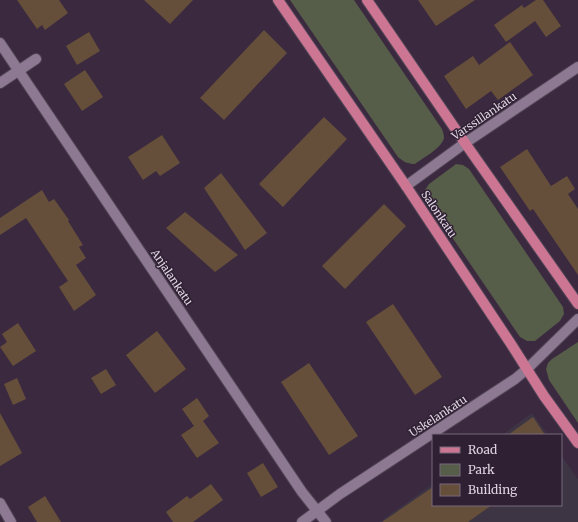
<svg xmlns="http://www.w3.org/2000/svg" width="578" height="522" viewBox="0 0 578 522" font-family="Merriweather,serif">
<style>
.education{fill:#3d3444}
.green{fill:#565d49}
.building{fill:#664f3a}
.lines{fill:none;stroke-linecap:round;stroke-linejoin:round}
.minor-casing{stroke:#524556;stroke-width:12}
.major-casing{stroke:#524556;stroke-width:12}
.minor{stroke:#8d7992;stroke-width:10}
.major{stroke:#cd7693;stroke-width:10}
.labels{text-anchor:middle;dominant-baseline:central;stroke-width:3;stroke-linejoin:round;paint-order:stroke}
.street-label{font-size:11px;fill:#dfd5e2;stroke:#302034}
</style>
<rect width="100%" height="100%" fill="#3a293f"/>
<g class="education">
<path d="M532,413L548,435H502Z"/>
<path d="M561,455L578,479V522H379L433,484V505H561Z"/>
</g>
<g class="green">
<path d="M290,0H354L442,129C443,132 444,135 444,138C442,148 423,158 415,164C408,164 404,162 398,157Z"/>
<path d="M456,164L463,165L469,169L563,307L564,314L560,321L535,341H527L520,337L426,199L425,190L429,184Z"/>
<path d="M578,342V423L549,380L546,369L548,363L552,359Z"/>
</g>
<g class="building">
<path d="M17,0H59L68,13L45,30L42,25L37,29Z"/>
<path d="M144,0H193L170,24Z"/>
<path d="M418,0H475L436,26Z"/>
<path d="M536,0H543L561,26L546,37L535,21L506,42L494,25L522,5L524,8Z"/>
<path d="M264,30L287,53L224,120L200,98Z"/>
<path d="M89,32L100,51L77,65L66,46Z"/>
<path d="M510,42L533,75L498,100L491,91L466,109L444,76L473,56L479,65Z"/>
<path d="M85,70L103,97L82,111L64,84Z"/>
<path d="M324,117L347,139L283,207L259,184Z"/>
<path d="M162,135L180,163L160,176L156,171L143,180L128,157Z"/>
<path d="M527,149L551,186L567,176L575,189L568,194L578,209V275L533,209L530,211L500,167Z"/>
<path d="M221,173L267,233L245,250L204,188Z"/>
<path d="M42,190L49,202L54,199L69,220L68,221L83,245L79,247L86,258L76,265L96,295L74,311L59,287L68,281L26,218L0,235V218Z"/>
<path d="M384,204L406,226L345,289L322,266Z"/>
<path d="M185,212L238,255L215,272L166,228Z"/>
<path d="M393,304L442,377L415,395L366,322Z"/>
<path d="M18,323L36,351L13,366L0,347L7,342L2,334Z"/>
<path d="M157,331L186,369L155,393L126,355Z"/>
<path d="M309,363L358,436L329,455L281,382Z"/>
<path d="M106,369L116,385L101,394L91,378Z"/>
<path d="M17,378L26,399L13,405L4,384Z"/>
<path d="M197,398L209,416L203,421L219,443L197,458L181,435L194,426L182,409Z"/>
<path d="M0,413L22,453L0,466Z"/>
<path d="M533,417L545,435H508Z"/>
<path d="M263,463L278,487L261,497L247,473Z"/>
<path d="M211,484L223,500L193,522H173L166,512L187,496L190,499Z"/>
<path d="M433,487V505H492L468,522H382Z"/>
<path d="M45,496L61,522H37L28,507Z"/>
</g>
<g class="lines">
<defs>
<g id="minor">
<path d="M0,43L302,492L326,522"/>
<path d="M0,83L36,59"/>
<path d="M406,186L465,143L578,67"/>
<path d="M0,503L11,522"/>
<path d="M302,522L340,494L515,379L527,369L578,319"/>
</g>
<g id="major">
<path d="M278,0L406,186L511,344L544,396L578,443"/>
<path d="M367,0L465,143L578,304"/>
</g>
</defs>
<use href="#minor" class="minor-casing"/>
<use href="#major" class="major-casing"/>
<use href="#minor" class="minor"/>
<use href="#major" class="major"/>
</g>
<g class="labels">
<g class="street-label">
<text transform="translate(484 116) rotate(-34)">Varssillankatu</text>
<text transform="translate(439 214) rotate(56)">Salonkatu</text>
<text transform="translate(172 277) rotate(56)">Anjalankatu</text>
<text transform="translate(438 416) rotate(-33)">Uskelankatu</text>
</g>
</g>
<rect x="432" y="434" width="130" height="72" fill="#302034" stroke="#76687a"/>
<rect x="440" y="447" width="20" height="6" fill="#cd7693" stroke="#76687a"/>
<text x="468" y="454" font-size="12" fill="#dfd5e2">Road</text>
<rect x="440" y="464" width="20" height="12" fill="#565d49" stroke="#76687a"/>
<text x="468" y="474" font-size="12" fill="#dfd5e2">Park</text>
<rect x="440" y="484" width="20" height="12" fill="#664f3a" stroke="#76687a"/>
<text x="468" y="494" font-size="12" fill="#dfd5e2">Building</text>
</svg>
